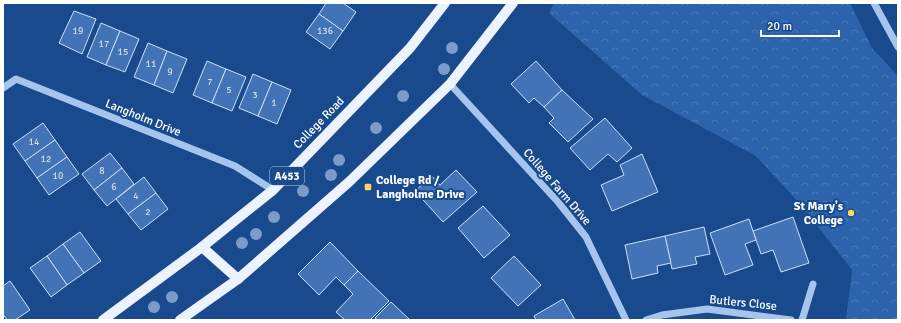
<svg xmlns="http://www.w3.org/2000/svg" width="901" height="323" viewBox="0 0 901 323" font-family="Signika,sans-serif">
<style>
.forest{fill:url(#forest-crowns)}
.building{fill:#4173b6;stroke:#cbe0fa}
.lines{fill:none;stroke-linecap:round;stroke-linejoin:round}
.minor{stroke:#a5c5ee;stroke-width:7}
.major{stroke:#ecf3ff;stroke-width:10}
.tree{fill:#7b9cc9}
.poi-dot{fill:#ffd462;stroke:#194a8d;stroke-width:1.5}
.labels{text-anchor:middle;dominant-baseline:central;stroke-width:4;stroke-linejoin:round;paint-order:stroke}
.number-label{font-size:10px;fill:#d0dced}
.shield{fill:#194a8d;stroke:#bac9dd;stroke-width:1}
.shield-label{font-size:11px;font-weight:bold;fill:#fff}
.street-label{font-size:12px;fill:#fff;stroke:#194a8d}
.poi-label{font-size:12px;font-weight:bold;fill:#fff;stroke:#194a8d;text-anchor:start}
</style>
<defs>
<pattern id="forest-crowns" width="20" height="18" patternUnits="userSpaceOnUse"><rect width="20" height="18" fill="#2c63ac"/><path d="M2 6a3 3 0 1 1 6 0M12 15a3 3 0 1 1 6 0" fill="none" stroke="#4c7ab8"/></pattern>
</defs>
<rect width="100%" height="100%" fill="#194a8d"/>
<path class="forest" d="M554,3H850L872,48L898,76V320H846L852,270L801,205L756,156L642,95L549,13Z"/>
<g class="building">
<path d="M326,3H343L356,12L343,31L319,14Z"/>
<path d="M74,11L96,19L82,54L59,43Z"/>
<path d="M319,14L343,31L330,49L306,32Z"/>
<path d="M101,23L120,31L106,65L87,57Z"/>
<path d="M120,31L139,39L125,72L106,65Z"/>
<path d="M148,43L167,51L154,85L134,77Z"/>
<path d="M167,51L187,59L173,93L154,85Z"/>
<path d="M207,61L226,69L212,103L193,95Z"/>
<path d="M536,61L562,90L544,107L534,98L529,103L511,84Z"/>
<path d="M226,69L246,77L232,111L212,103Z"/>
<path d="M253,74L272,82L258,116L239,108Z"/>
<path d="M272,82L291,90L277,124L258,116Z"/>
<path d="M562,90L593,119L568,142L549,123L554,118L544,107Z"/>
<path d="M605,118L632,148L617,162L608,154L590,170L570,148Z"/>
<path d="M43,123L55,140L25,161L13,144Z"/>
<path d="M55,140L67,157L37,178L25,161Z"/>
<path d="M110,153L122,168L94,190L82,174Z"/>
<path d="M642,154L658,192L612,211L601,185L624,175L620,165Z"/>
<path d="M67,157L79,174L49,195L37,178Z"/>
<path d="M122,168L134,184L107,206L94,190Z"/>
<path d="M456,170L477,192L443,222L415,191L432,176L440,185Z"/>
<path d="M144,177L156,193L128,214L116,199Z"/>
<path d="M156,193L168,209L141,230L128,214Z"/>
<path d="M483,206L510,235L484,258L458,228Z"/>
<path d="M793,217L809,263L781,272L773,250L761,254L753,231Z"/>
<path d="M749,219L756,240L745,244L753,265L725,275L710,233Z"/>
<path d="M704,227L710,254L695,257L697,264L672,269L665,236Z"/>
<path d="M80,232L101,261L84,273L63,244Z"/>
<path d="M665,236L671,263L657,266L658,273L632,279L625,245Z"/>
<path d="M330,242L358,271L344,285L336,277L319,295L298,274Z"/>
<path d="M63,244L84,273L67,285L47,256Z"/>
<path d="M47,256L67,285L51,297L30,268Z"/>
<path d="M514,256L541,285L518,306L491,278Z"/>
<path d="M358,271L389,301L370,320H345L336,312L353,294L344,285Z"/>
<path d="M10,281L30,310L15,320H7L3,314V286Z"/>
<path d="M563,299L575,320H536L534,316Z"/>
<path d="M391,302L410,320H378L375,318Z"/>
</g>
<g class="lines">
<g class="minor">
<path d="M874,3L898,47"/>
<path d="M450,84L558,202L586,237L626,320"/>
<path d="M3,88L16,79L235,166L273,190"/>
<path d="M646,320L662,315L707,309L791,320"/>
<path d="M802,320L813,284"/>
</g>
<g class="major">
<path d="M202,247L238,279"/>
<path d="M103,320L202,247L273,190L410,48L445,3"/>
<path d="M180,320L238,279L349,182L450,84L513,3"/>
</g>
</g>
<g class="tree">
<circle cx="452" cy="48" r="6"/>
<circle cx="444" cy="69" r="6"/>
<circle cx="403" cy="96" r="6"/>
<circle cx="376" cy="128" r="6"/>
<circle cx="339" cy="160" r="6"/>
<circle cx="331" cy="175" r="6"/>
<circle cx="303" cy="191" r="6"/>
<circle cx="274" cy="217" r="6"/>
<circle cx="256" cy="234" r="6"/>
<circle cx="242" cy="243" r="6"/>
<circle cx="172" cy="297" r="6"/>
<circle cx="154" cy="307" r="6"/>
</g>
<g class="poi-dot">
<rect x="364" y="183" width="8" height="8" rx="2"/>
<circle cx="851" cy="213" r="4"/>
</g>
<g class="labels">
<g class="number-label">
<text x="78" y="31">19</text>
<text x="325" y="31">136</text>
<text x="104" y="44">17</text>
<text x="123" y="52">15</text>
<text x="151" y="64">11</text>
<text x="170" y="72">9</text>
<text x="210" y="82">7</text>
<text x="229" y="90">5</text>
<text x="255" y="95">3</text>
<text x="274" y="103">1</text>
<text x="34" y="142">14</text>
<text x="46" y="159">12</text>
<text x="102" y="171">8</text>
<text x="58" y="176">10</text>
<text x="114" y="187">6</text>
<text x="136" y="196">4</text>
<text x="148" y="212">2</text>
</g>
<rect class="shield" x="270" y="167" width="34" height="18" rx="3"/>
<g class="shield-label">
<text x="287" y="176">A453</text>
</g>
<g class="street-label">
<text transform="translate(143 118) rotate(22)">Langholm Drive</text>
<text transform="translate(319 123) rotate(-46)">College Road</text>
<text transform="translate(557 187) rotate(49)">College Farm Drive</text>
<text transform="translate(743 303) rotate(6)">Butlers Close</text>
</g>
<g class="poi-label">
<text x="376" y="180">College Rd /<tspan x="376" dy="14">Langholme Drive</tspan></text>
<text x="843" y="206" text-anchor="end">St Mary's<tspan x="843" dy="14">College</tspan></text>
</g>
</g>
<rect width="901" height="323" fill="none" stroke="#ffffff" stroke-width="8"/>
<path d="M761 30v6h78v-6" fill="none" stroke="#ffffff" stroke-width="2"/>
<text x="767" y="30" font-size="12" fill="#ffffff" stroke="#194a8d" stroke-width="3" paint-order="stroke">20 m</text>
</svg>
